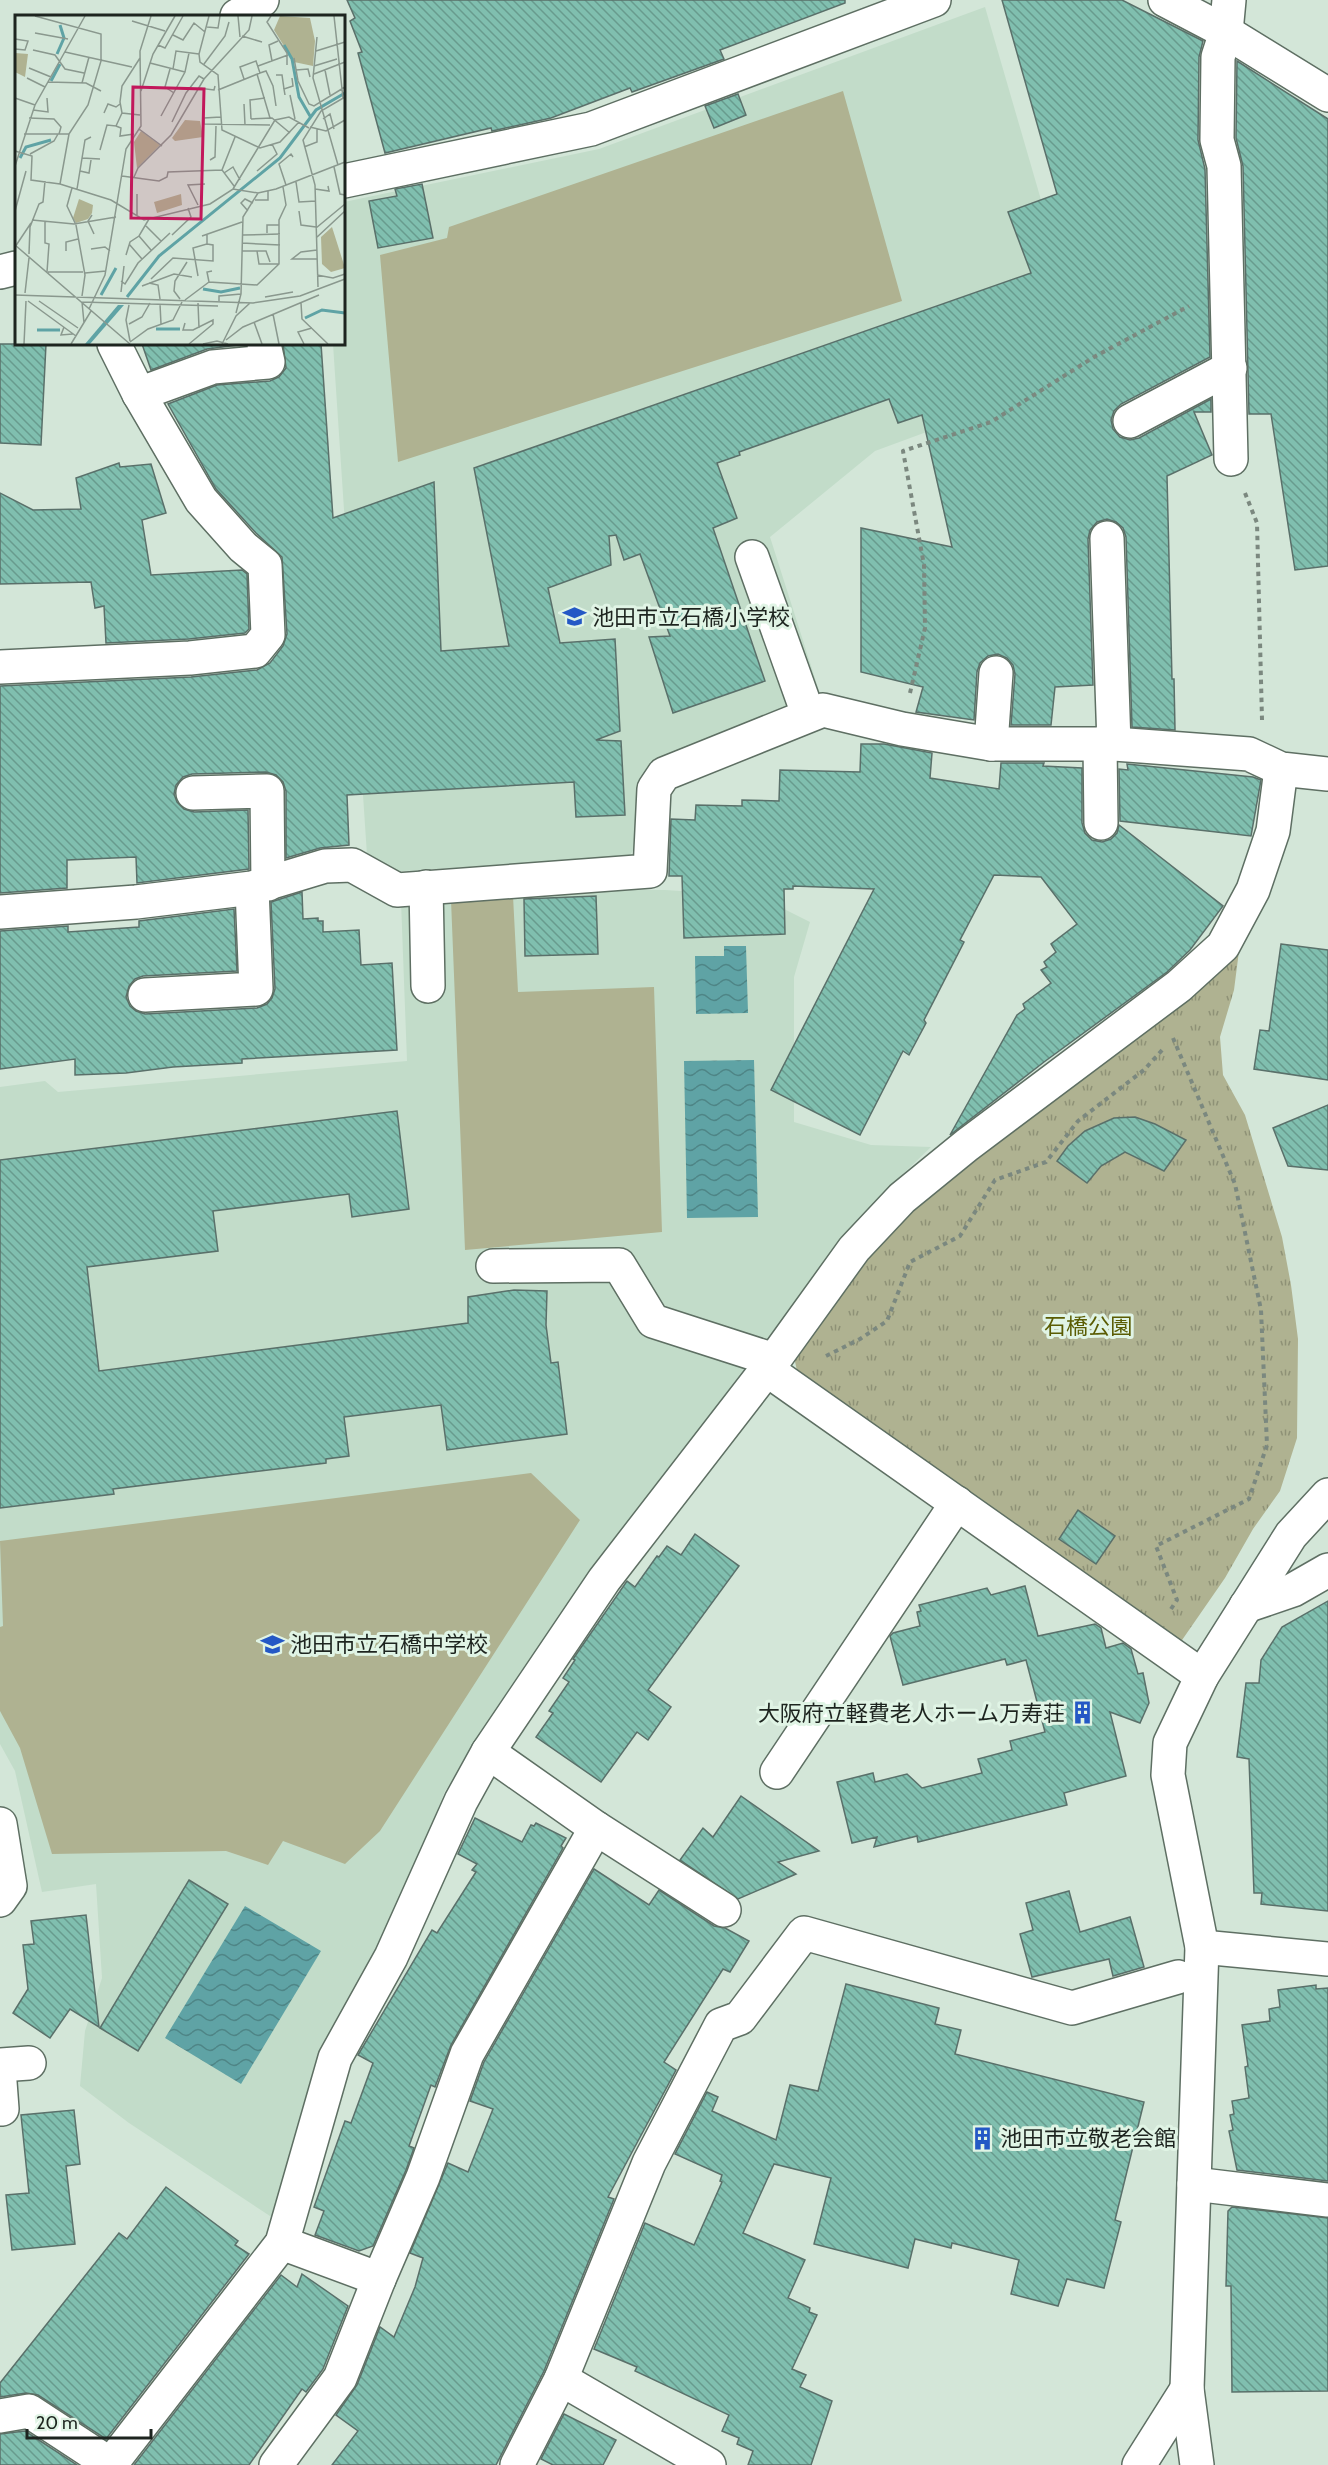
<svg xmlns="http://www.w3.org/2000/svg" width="1328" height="2465" viewBox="0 0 1328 2465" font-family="Cabin,'Noto Sans JP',sans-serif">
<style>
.built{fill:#c2dcc9}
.grass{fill:#afb291}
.park{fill:url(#park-tufts)}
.water{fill:url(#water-waves)}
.building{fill:url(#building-back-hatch);stroke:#5a706a;stroke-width:1.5}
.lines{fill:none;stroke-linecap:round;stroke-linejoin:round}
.minor-casing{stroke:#5e6f63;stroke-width:36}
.path{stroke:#7b887f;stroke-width:4;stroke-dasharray:4.5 4.5;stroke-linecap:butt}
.minor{stroke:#fff;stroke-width:33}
.labels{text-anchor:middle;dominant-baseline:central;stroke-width:6;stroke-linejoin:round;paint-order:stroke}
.poi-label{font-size:22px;fill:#1d241f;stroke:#e0f4e5;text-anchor:start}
.park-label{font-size:22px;fill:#5a5c03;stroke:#e0f4e5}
.inset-river{fill:none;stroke:#5fa3a5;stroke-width:3}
.inset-road{fill:none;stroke:#8a988e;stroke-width:1.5}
.view{fill:#c2185b;fill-opacity:0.15;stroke:#c2185b;stroke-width:3}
.inset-edge{fill:none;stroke:#1d241f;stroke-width:3}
</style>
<defs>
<pattern id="park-tufts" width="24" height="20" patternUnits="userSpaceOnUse" patternTransform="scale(1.5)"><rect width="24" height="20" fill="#afb291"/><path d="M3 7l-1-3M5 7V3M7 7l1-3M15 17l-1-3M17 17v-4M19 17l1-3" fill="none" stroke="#8e9176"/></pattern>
<pattern id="water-waves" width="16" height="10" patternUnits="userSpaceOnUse" patternTransform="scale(1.5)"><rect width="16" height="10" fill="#5fa3a5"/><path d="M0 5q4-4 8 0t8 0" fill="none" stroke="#4e8586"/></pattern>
<pattern id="building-back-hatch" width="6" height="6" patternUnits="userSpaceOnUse" patternTransform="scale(1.5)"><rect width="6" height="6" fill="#80bfaf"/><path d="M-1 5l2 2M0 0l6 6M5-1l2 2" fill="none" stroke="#689b8e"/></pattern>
</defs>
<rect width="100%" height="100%" fill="#d3e6d8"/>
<path class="built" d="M985,7L1084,348L970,416L875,451L770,537L821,697L649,767L638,784L636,846L630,855L631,890H665L758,896L810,922L794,977V1122L871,1145L931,1147L880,1196L768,1337L613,1544L445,1791L273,2218L129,2123L80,2086L85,2031L102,1978L96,1884L42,1892L15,1771L0,1744V1087L45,1081L58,1092L407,1061L401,901L600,859L387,872L367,855L333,344H344V202L599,149Z"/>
<g class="grass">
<path d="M843,91L902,301L398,462L380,255L447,238L449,227Z"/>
<path d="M513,896L518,992L654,987L662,1232L465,1250L451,900Z"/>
<path d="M531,1473L580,1520L380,1831L345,1864L283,1841L268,1865L226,1851L52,1854L20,1748L0,1711V1627L3,1626L0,1541Z"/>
</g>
<path class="park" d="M1239,951L1234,990L1220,1037L1223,1075L1245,1115L1282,1237L1291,1285L1298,1339L1297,1438L1280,1491L1253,1529L1225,1578L1180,1643L806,1383L797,1371L793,1352L910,1204Z"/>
<g class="water">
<path d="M724,946H746L748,1013L696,1014L695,956H724Z"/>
<path d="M754,1060L758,1217L687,1218L684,1061Z"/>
<path d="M245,1906L321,1951L241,2084L165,2038Z"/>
</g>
<g class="building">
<path d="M347,0H845V3L720,50L724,59L632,92L630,88L551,118L492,131L491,128L385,153L358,53L362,52L350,21L355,18Z"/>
<path d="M1002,0H1122L1203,41L1199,57L1198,140L1205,169L1210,357L1121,404L1114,411L1111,420L1113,429L1120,437L1130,440L1139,438L1211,399V412H1194L1212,455L1167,476L1172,679H1174L1175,730L1132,727L1126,537L1123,528L1116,522L1107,519L1097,522L1090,530L1088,539L1093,685L1055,687L1051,725H1011L1015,674L1013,665L1007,658L998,654L988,656L980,663L977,672L974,720L916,712L923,687L861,672V528L952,547L922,415L898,423L889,399L739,452L740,455L717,463L737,518L713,528L765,681L673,713L649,637L670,636L640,554L624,560L616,535L609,536L611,565L548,588L560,643L615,639L620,731L596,740L621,741L625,815L576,817L574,782L347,795L349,845L320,848L286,858V791L283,782L276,775L266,772L192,774L183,777L176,785L174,794L177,802L184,809L194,812L248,810L249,869L137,883L136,857L67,860V888L0,893V686L191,677L257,670L270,663L283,646L287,634L282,557L256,533L216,489L168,404L217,385L270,381L279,377L286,368L283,344H321L333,518L434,482L441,651L509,646L474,468L1031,273L1008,212L1057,194Z"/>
<path d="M1237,61L1328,119V566L1295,570L1271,414H1249L1243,166L1236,138Z"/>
<path d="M738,94L746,115L714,128L705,106Z"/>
<path d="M422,184L433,238L378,248L369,201L397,196L395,189Z"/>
<path d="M0,344H46L41,445L0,443Z"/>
<path d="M142,344H246L207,349L151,370Z"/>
<path d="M119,463L120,467L151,464L166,513L142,520L151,575L242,570L247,574L249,629L245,633L189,639L106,643L104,606L95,608L91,582L0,584V493L33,510L81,509L76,478Z"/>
<path d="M861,744H884L932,753L930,778L999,789L1001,763H1044L1043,766L1082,768V823L1085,833L1092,840L1102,842L1111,839L1117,833L1119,825L1223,906L1190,950L1167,972L1044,1062L950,1135L1017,1015L1025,1009L1023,1004L1051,983L1041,970L1047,967L1044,962L1056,952L1051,944L1077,924L1041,877L994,875L960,940L964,942L924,1020L926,1023L909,1055L903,1051L860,1135L771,1090L874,889L793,886V889H784L785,934L684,938L682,876H669L671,819L695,820L696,805L742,806V800L779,801L780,770L860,772Z"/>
<path d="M1127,764L1253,777L1261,780L1251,836L1120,821L1119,769L1128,770Z"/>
<path d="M302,892L303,919L318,918V921H323V932L359,930L361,965L392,963L397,1050L242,1059V1063L173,1067L126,1073L75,1075V1059L0,1069V931L68,926V932L139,927V921L234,909L237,971L143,976L135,979L129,986L126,997L130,1006L136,1011L145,1014L257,1008L267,1004L272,998L275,989L271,902Z"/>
<path d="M596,896L598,954L525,956L524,899Z"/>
<path d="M1281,944L1328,950V1080L1254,1069L1260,1030L1269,1031Z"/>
<path d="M1328,1105V1170L1288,1166L1273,1128Z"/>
<path d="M397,1111L409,1209L352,1217L349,1194L213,1211L218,1251L87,1267L99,1371L468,1323V1297L514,1290L547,1291L546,1325L551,1363L558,1362L567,1434L447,1450L441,1405L344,1417L349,1456L326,1459V1463L113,1489L114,1494L0,1508V1160Z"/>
<path d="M1135,1117L1155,1124L1186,1140L1164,1171L1125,1152L1101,1166L1087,1183L1057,1161L1068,1146L1085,1131L1114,1118Z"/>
<path d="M1078,1510L1115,1536L1096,1564L1059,1539Z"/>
<path d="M695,1534L739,1566L648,1690L671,1707L648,1740L637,1732L601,1782L536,1737L553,1713L549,1711L569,1682L563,1678L575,1660L573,1659L627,1581L635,1587L657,1556L659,1557L667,1546L681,1555Z"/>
<path d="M1025,1586L1038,1636L1095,1624L1101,1628L1106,1648L1123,1643L1131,1649L1138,1674L1143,1673L1149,1703L1140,1723L1110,1712L1126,1776L1064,1793L1067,1805L918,1842L917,1836L874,1847L877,1837L852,1843L837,1782L873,1773L875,1782L907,1774L922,1788L982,1773L978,1759L1012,1750L1010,1741L1045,1732L1026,1660L1007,1665L1005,1659L903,1685L890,1636L893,1633L920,1626L917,1612L921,1611L919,1605L987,1588L991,1595Z"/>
<path d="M1328,1601V1911L1261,1904L1262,1893H1254L1249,1759L1237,1757L1246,1683H1259L1261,1660L1282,1627Z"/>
<path d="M741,1796L819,1851L778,1862L796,1874L738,1899L680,1860L703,1828L713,1837Z"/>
<path d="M475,1818L522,1842L531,1825L534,1826L536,1823L566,1838L561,1846L563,1848L451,2045L435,2087L431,2085L409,2146L414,2148L406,2170L373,2246L359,2251L315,2235L324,2211L314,2207L345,2121L351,2123L373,2063L358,2055L432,1930L437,1933L476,1872L472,1870L477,1864L458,1854Z"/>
<path d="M594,1869L649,1905L659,1890L714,1926L725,1928L749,1941L730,1972L723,1969L664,2062L676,2070L608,2197L614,2199L544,2371L496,2465H332L358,2431L336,2415L357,2385L380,2327L394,2337L415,2287L423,2258L410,2253L448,2163L468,2172L493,2109L470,2101L484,2062Z"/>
<path d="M189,1880L228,1904L138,2051L100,2028Z"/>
<path d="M1069,1891L1080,1932L1130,1917L1144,1967L1113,1976L1109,1959L1032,1977L1020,1934L1033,1930L1026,1903Z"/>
<path d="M86,1915L99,2027L70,2009L50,2038L13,2013L28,1989L23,1945L34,1944L31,1921Z"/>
<path d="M846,1984L939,2008L935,2024L961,2030L955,2054L1144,2102L1115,2220L1121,2222L1104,2288L1067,2279L1058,2306L1011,2294L1019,2260L952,2243L951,2248L915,2239L908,2268L814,2244L831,2178L774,2164L743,2233L805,2260L788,2298L810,2308L809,2312L817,2315L792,2369L806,2375L800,2387L832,2401L811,2465H748L753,2451L737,2444L739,2438L722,2431L729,2415L635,2371L637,2367L594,2349L645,2223L694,2245L722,2182L720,2181L722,2175L675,2154L707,2092L718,2097L712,2111L776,2140L790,2085L818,2091Z"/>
<path d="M1316,1985V1989L1328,1988V2181L1237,2170L1229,2131L1233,2130L1230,2115L1234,2114L1232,2101L1249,2098L1245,2067L1248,2066L1242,2025L1270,2021L1269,2009L1280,2007L1278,1990Z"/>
<path d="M74,2110L80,2164L66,2166L75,2244L12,2250L6,2195L29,2193L21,2115Z"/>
<path d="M166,2187L238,2241L235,2245L249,2254L106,2439L38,2395L26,2393L0,2397V2383L119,2233L127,2239Z"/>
<path d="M1232,2207L1328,2218V2391L1232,2392L1231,2286H1226L1228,2211Z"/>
<path d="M302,2274L348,2306L323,2369L306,2392L302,2389L249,2465H134L281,2275L297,2287Z"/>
<path d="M564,2414L616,2440L603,2465H553L541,2459Z"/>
<path d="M25,2431L77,2465H0V2434Z"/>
</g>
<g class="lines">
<defs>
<g id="minor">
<path d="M1165,0L1226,32L1328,95"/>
<path d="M1229,0L1226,32L1218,57L1217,140L1224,166L1231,459"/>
<path d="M237,16L262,0"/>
<path d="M344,181L591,129L934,0"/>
<path d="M0,272L16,268"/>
<path d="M139,394L213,367L268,362L264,344"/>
<path d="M1130,421L1230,368"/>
<path d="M1107,538L1114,744"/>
<path d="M752,557L808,714"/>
<path d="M0,667L190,658L255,651L268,635L265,565L243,547L201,500L139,394L114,344"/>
<path d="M991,744L996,673"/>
<path d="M1100,744L1101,823"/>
<path d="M193,793L267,791L268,884"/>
<path d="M426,887L428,986"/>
<path d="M0,912L136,902L252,888L325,866L352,865L397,890L650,871L654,789L664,774L823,710L902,729L991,744H1114L1249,754L1281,769L1328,774"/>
<path d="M145,995L256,989L252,888"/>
<path d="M493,1266L619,1265L653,1321L774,1360"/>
<path d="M766,1369L1202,1676"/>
<path d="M1246,1606L1293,1590L1328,1570"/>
<path d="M488,1752L596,1828L724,1910"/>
<path d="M777,1772L957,1503"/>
<path d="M0,1824L10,1886L0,1900"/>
<path d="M1202,1947L1328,1959"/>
<path d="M0,2065L29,2063"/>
<path d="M0,2082L2,2109"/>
<path d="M1194,2184L1328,2200"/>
<path d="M282,2243L379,2279"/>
<path d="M561,2379L709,2465"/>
<path d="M0,2416L29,2411L110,2464"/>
<path d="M110,2465L282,2243L335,2058L391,1957L461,1801L488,1752L604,1580L774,1360L854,1249L902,1198L967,1145L1179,986L1223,946L1253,890L1273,831L1281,769"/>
<path d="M276,2465L340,2378L379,2279L423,2177L467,2054L596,1828"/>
<path d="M517,2465L561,2379L649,2163L721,2025L740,2018L804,1933L1072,2008L1178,1977"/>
<path d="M1139,2465L1187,2389"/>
<path d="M1197,2465L1187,2389L1202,1947L1168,1775L1170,1743L1202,1676L1291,1535L1328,1495"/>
</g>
</defs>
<use href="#minor" class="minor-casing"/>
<g class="path">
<path d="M1245,493L1257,523L1262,720"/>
<path d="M910,693L925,628L924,565L903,451L991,422L1094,357L1189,306"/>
<path d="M826,1356L860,1339L887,1321L910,1262L960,1236L995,1180L1046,1162L1078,1121L1144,1070L1164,1048"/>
<path d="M1171,1609L1177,1600L1156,1546L1249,1499L1267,1445L1261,1310L1235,1184L1173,1038"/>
</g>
<use href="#minor" class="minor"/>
</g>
<defs>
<symbol id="school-bare" viewBox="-9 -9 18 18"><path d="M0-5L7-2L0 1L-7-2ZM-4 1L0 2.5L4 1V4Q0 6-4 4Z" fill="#2458c5" stroke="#e0f4e5" stroke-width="2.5" paint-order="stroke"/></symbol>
<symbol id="building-bare" viewBox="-9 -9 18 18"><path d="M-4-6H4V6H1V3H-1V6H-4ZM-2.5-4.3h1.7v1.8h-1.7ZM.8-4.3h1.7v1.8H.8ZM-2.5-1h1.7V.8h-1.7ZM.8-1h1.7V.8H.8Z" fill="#2458c5" stroke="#e0f4e5" stroke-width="2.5" paint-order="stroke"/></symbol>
</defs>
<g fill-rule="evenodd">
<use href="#school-bare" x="558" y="600" width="33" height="33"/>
<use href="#school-bare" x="256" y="1628" width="33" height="33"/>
<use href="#building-bare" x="1066" y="1696" width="33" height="33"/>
<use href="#building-bare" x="966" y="2122" width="33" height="33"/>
</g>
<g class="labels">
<g class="poi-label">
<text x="592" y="617">池田市立石橋小学校</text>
<text x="290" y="1644">池田市立石橋中学校</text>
<text x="1065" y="1713" text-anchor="end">大阪府立軽費老人ホーム万寿荘</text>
<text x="1000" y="2138">池田市立敬老会館</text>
</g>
<g class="park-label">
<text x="1088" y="1326">石橋公園</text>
</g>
</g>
<g transform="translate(15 15)">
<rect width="330" height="330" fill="#d3e6d8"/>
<path d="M170,105L185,106L188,122L160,126L157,123ZM166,179L167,190L142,198L139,187ZM317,212L330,253L316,257L307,249L306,222Z" fill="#afb291"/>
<path d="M265,1L295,3L300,26L298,51L279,47L259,15ZM0,38L13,39L10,62L0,57ZM126,116L145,130L122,153L119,127ZM64,184L78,190L77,198L73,204L61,208L58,203Z" fill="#afb291"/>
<path d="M103,290H109L75,329H70Z" fill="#5fa3a5"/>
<path class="inset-river" d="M269,30L277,44L284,82L295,101M42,39L49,23L45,10M36,66L45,49M5,143L11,132L36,125M188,274L206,277L225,273M86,280L101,253M112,282L144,241L265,143L301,95L330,78M290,303L307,295L330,298M141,314H165M22,315H45"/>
<path class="inset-road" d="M194,1L184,39L185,47L203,60L207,115L245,133L265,127L284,107M223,1L225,22M256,1L252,7L272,38V50M319,1L328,83M117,6L150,16M192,12L203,13L205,1M20,18L53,24M158,20L168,25L179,8L190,17M227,21L247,27M302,22L298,63L323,150M0,24L13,26L10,35L0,34M143,30L150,33L168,1M18,35L40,40L50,54L69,58M301,36L330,27M50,37L117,52M279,43L283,66L294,89L299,91L330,72M257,46L254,30L263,26M135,48L170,57M189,49L210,21L214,7M243,51L273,40M299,51L322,44M14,53L36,62M155,54L150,72L159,78M158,54L161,36L184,39M281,55L293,54L295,62M310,55L315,80M245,58L251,56L258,71L261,91M242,59L255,103M299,59L330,47M261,60H267L269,74M12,63L30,72M33,67L71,68L86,76M67,68L74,42M183,73L199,75L200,71M203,75L245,58L241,46L225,52L229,64M126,76L138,39L160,1M270,80L269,74L278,71L277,63M275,80L280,104M0,83L20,90M229,89L230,110M18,95L33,97L32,83M89,98L93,89L101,92L105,89M125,100L107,98L105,87L107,71L125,43M146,101L170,57L174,38M206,102L189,103V109L255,110M14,103L39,104L46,112L44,119M236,104L257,103L275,118M236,104L235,85L250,83M308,104L315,99L319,114M157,107L171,78L184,61L189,64M101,111L106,113L105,121L119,119M295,112L311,116L330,105M124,114L147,131M9,119H54L73,90L86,46V19L20,1M289,132L302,127V114M85,135L92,110L101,111L107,98M0,136L17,141L16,165L45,169L96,185L129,205L195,189L218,174L243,178L261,174L330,147M15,139L39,126L43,119M67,143L85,144M195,145L200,142L201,111M0,151L20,90L70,1M319,152L325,179L330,180M65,156L74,158L76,145M242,156L262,139L257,129M209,158L218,152L225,165M107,161L144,166L152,162L153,157L207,155M119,162L123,153L156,120L189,64L234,15L237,1M281,167L284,187L301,186M45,169L54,119M271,170L264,149L276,139L278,142M219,171L207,155L220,122M57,173L52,191L61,210L70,260L67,281M62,174L70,125L76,122M218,174L260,105L274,102L294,113M300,174L314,176L313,171M240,185H253V176M183,190L173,170L190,169M0,196L11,156M233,196L226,188L230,184L238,188M284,196L286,210L301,212M77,200L73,206L79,219M122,201V179M17,205L59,209L101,202M30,207V228L34,229L32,257M131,211L146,226M301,213L330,189M252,218V210H264M157,220L176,202L173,193M228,220L265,219M124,221L136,235M187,221L227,207M301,223L330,196M227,228L265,230M114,229L127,244M0,230L115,329M0,232L16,208M76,234L90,232L95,236M302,235L286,237L277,244H302M51,236V227L63,224M227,236H251L255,247M242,236L244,249H264M14,239L15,212L24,189L28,187L30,166M111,240L115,227L124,221L134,204M197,256L192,257L194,267L242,270L264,249V205L271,190L268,172M33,257H68M70,258L91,256M302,260L318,263L330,259M183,261L178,233L192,229V219M136,264L158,243L198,246V230L192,229M106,266L110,269L123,248L155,218M134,268L143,270L145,284M127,271L159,259L177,262M303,272L300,170L288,125L306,96L330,82M106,277L109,251M10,278L14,243M0,280L238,288L285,281L330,264M250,282L278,277M165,284L159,276L160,266L172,247M170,285L194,267M13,286L61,321M24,286L63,313M204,286V281L226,279M183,288L184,313M286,288L287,304L313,329M145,289L146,309M114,290L111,305L115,326M74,294L90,260L111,134L126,111L125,36L136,1M221,298L226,279L228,202L243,178M258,299L264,329M239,307L247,329M69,308L67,287L203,291M170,308L168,315H178L198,305V309L174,329M114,309L127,302L135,288M49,312L46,320L58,319M211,325L228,312L304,280M115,327L133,314L158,305L167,287M9,329L11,286M56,329L76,296M188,329L202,326L213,329M207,329L221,301L235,288M289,329L283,317L297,313"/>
<path class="view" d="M118,72L189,74L186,204L116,203Z"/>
<rect width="330" height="330" class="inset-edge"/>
</g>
<path d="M27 2429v9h124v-9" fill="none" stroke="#1d241f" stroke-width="3"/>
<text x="36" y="2429" font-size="18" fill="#1d241f" stroke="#e0f4e5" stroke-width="4.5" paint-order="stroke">20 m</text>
</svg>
